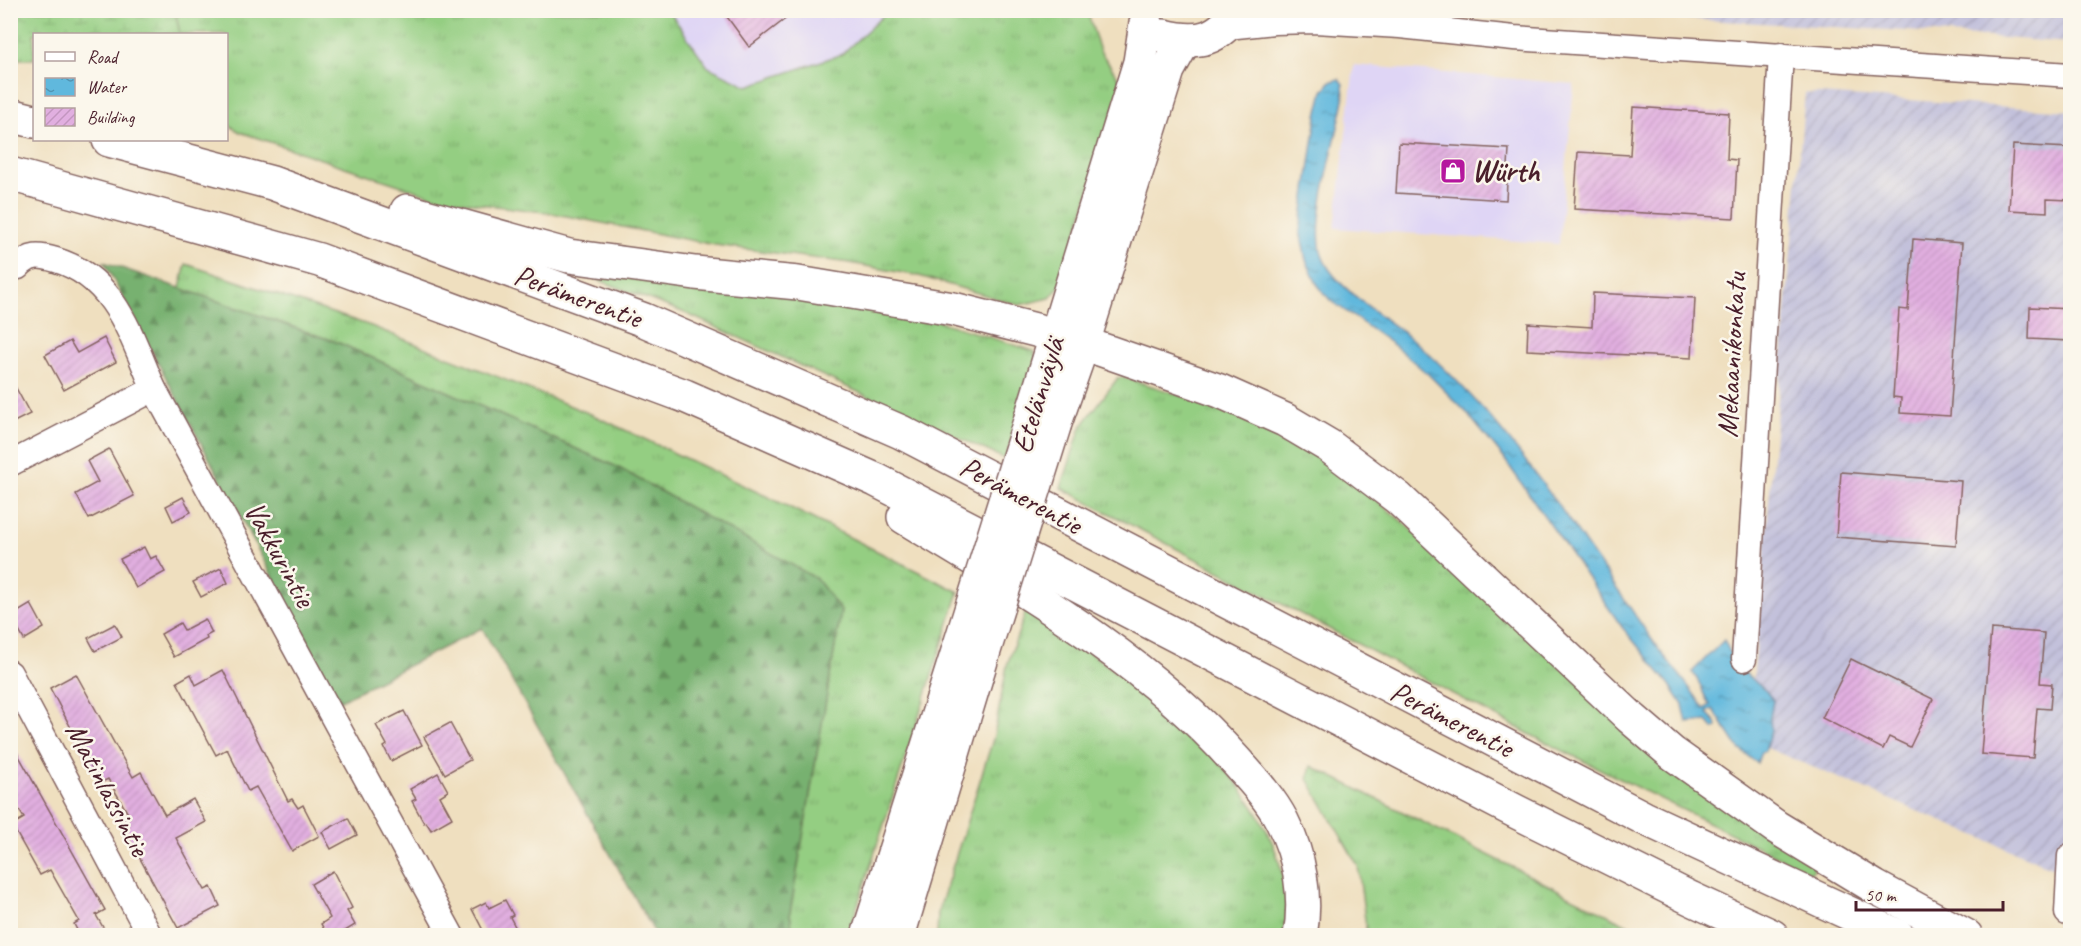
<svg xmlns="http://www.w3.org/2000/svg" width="2081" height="946" viewBox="0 0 2081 946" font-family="Caveat,sans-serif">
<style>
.built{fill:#dfd5f5}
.industrial{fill:url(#industrial-furrows)}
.grass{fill:url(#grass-tufts);stroke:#6f7656;stroke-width:1.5}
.forest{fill:url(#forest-firs);stroke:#60684e;stroke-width:1.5}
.wetland{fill:url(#wetland-marsh);stroke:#6f7656;stroke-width:1.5}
.water{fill:url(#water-ripples);stroke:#556c84;stroke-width:1.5}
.building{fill:url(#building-hatch)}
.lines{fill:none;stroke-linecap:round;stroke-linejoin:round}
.street-casing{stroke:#84625f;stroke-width:27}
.secondary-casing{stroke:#84625f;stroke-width:36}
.highway-casing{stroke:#84625f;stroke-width:36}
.street{stroke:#fff;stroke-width:24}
.secondary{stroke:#fff;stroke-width:33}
.highway{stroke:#fff;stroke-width:33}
.secondary-bridge-casing{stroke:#84625f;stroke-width:36;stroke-linecap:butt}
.secondary-bridge{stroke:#fff;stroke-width:33}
.labels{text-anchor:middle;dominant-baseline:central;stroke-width:5;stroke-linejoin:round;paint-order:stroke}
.poi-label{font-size:30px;font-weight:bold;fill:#4a1f2b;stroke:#fbf7ec;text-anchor:start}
.street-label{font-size:30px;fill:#4a1f2b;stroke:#fbf7ec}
</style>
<defs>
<pattern id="industrial-furrows" width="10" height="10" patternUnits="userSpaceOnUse" patternTransform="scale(1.5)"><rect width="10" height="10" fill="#c3c1db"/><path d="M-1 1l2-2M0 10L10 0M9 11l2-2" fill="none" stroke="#a9a5bc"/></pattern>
<pattern id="grass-tufts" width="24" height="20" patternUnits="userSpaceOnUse" patternTransform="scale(1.5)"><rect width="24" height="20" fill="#94ce82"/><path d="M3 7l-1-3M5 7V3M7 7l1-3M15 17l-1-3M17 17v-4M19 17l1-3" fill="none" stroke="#81b070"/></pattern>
<pattern id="forest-firs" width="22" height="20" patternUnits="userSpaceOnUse" patternTransform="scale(1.5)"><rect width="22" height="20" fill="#77b170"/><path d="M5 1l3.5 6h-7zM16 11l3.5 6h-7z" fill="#648f5c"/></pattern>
<pattern id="wetland-marsh" width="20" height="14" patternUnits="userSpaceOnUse" patternTransform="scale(1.5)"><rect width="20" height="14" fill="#94ce82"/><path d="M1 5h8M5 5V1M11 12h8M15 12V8" fill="none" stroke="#81b070"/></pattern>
<pattern id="water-ripples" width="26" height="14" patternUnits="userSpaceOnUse" patternTransform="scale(1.5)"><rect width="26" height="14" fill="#60b8dd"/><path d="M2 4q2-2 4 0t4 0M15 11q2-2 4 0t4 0" fill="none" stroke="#5195b3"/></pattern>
<pattern id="building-hatch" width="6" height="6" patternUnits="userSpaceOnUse" patternTransform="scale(1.5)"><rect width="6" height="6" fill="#e1afe0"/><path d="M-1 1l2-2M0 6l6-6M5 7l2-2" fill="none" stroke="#c396c0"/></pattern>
</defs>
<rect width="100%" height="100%" fill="#fbf7ec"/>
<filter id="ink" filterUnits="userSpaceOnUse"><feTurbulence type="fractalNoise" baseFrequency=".0167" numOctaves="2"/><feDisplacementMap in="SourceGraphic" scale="12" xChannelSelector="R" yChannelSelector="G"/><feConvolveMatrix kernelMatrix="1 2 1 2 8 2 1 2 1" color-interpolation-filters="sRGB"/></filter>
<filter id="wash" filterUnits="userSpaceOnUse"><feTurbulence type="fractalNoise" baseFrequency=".008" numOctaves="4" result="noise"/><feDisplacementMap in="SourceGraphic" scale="24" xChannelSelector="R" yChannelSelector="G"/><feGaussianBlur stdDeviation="1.35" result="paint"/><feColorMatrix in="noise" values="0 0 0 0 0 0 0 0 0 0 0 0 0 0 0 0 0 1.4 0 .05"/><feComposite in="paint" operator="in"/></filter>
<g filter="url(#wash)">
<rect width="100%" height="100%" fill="#efdfbf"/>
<g class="built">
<path d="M669,11H888L842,54L748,86L708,67Z"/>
<path d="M1354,65L1574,84L1559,244L1335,228Z"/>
</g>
<g class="industrial">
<path d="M1535,11H2070V43L1908,31Z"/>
<path d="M1805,93L2070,111V875L1748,740Z"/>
</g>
<g class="grass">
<path d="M188,10L669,11L708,67L748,86L842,54L888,11H1087L1100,51L1122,83L1061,285L1050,298L1019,305L919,276L850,263L715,245L551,213L441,199L240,132L227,124L226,34H180L176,16Z"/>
<path d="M554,263L798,296L931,319L1034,351L1037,361L1005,459L685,313Z"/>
<path d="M186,264L371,326L593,415L783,504L959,592L848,935H793L790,913L841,611L817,579L617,467L339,343L180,288Z"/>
<path d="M1123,377C1171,392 1220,407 1266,428C1299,442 1327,463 1356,483L1815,867L1811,873L1533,736L1061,488L1081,427L1117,379Z"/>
<path d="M1027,608C1128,682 1308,790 1284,935L937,936L938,913L994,736L1007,665Z"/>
<path d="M1311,766L1648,935H1367L1358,866L1308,779Z"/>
</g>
<path class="forest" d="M104,262L339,343L617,467L817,579L841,611L790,913L793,935H656L482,628L339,701Z"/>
<path class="wetland" d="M11,10H188V11L176,16L180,34H34V59H11Z"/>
<path class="water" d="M1339,79L1343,84L1344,99C1337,139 1311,219 1322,255C1333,289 1392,321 1420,346C1502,418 1557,503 1619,592C1633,611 1646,632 1660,651C1676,670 1691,688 1704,709L1710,705C1702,694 1701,682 1692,672L1724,640L1737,666L1767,692L1773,701L1770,718L1771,730L1765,751L1761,752L1757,763L1739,749L1713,709L1707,713L1716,722L1717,727L1714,729L1707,721L1687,723L1683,705L1670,685L1622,627L1503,457L1466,412L1429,375L1395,346L1330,300L1317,284L1306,260L1300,231L1317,116L1323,91L1330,82Z"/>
<g id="blocks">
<g class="building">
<path d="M722,10H797L749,47Z"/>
<path d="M1633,107L1729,113L1727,159L1737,160L1734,218L1574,209L1578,152L1630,155Z"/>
<path d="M1399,143L1509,149L1506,200L1396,193Z"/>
<path d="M2013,145L2070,148V200L2047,199V212L2009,210Z"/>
<path d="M1913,239L1962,243L1950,416L1900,413L1901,398L1893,397L1899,309L1908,310Z"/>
<path d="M1593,293L1695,298L1692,358L1527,350L1528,323L1592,327Z"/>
<path d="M2030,307L2070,309V341L2029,339Z"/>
<path d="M104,338L116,362L64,390L45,355L70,341L77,353Z"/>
<path d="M10,377L30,414L10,424Z"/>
<path d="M109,449L134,496L89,519L76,494L98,482L87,461Z"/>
<path d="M1841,472L1961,481L1956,546L1836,537Z"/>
<path d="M183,497L191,512L173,521L166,506Z"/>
<path d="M144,547L150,559L156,556L165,572L136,588L120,559Z"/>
<path d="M221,568L228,583L201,597L193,582Z"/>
<path d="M31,604L44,628L24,640L11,616Z"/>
<path d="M205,619L212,633L206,636L207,639L174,657L161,634L180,623L184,630Z"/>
<path d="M115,624L122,637L95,651L88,638Z"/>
<path d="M1991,629L2044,633L2040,683L2052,684L2050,709L2037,708L2033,758L1981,754Z"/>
<path d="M1851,659L1933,699L1910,747L1889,737L1883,749L1822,718Z"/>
<path d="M223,670L288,801L292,799L298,808L303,805L319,836L292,851L256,787L248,791L227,749L216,755L177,682L191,674L196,685Z"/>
<path d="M76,674L133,777L141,772L165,815L193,799L206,822L176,838L205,890L211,887L220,906L178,928L120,822L130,817L108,779L100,783L50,688Z"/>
<path d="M404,711L422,745L391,761L384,747L387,745L376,725Z"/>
<path d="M450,723L470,760L445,774L424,737Z"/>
<path d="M10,740L105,910L96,915L104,929L93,936H80L74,924L79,921L50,870L40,875L12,825L24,818L10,795Z"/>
<path d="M438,773L448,791L440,796L452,818L431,830L426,822L424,823L412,801L416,799L410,789Z"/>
<path d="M348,818L357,835L331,849L322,832Z"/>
<path d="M333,871L352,908L347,911L355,925L337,936H328L321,924L330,918L311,884Z"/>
<path d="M505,900L513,915L510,917L520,936H486L472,909L486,902L489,908Z"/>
</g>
</g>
</g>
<g filter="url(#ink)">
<use href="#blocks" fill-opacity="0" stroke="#84625f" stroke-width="1.5"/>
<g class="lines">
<defs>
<g id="street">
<path d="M1227,27L1274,22L1315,21L1400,26L1514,38L2070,75"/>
<path d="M18,267C30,254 39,255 56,260C116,278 131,337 154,389L452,936"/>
<path d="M10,464L154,389"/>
<path d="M1744,659L1781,55"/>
<path d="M10,673L150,936"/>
<path d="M2070,856L2067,913L2070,914"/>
</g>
<g id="secondary">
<path d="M1164,36C1201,45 1217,39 1240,10"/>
<path d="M1031,418L1140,62L1146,23"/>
<path d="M1055,423L1083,343L1168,70L1184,41"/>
<path d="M868,936L960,645"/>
<path d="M898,936L983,654"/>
</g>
<g id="highway">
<path d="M10,115L34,121"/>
<path d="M109,140L272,183L644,320L901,432L1644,818L1898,936"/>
<path d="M10,174L319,260L685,396L876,480L1517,812L1690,898L1772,936"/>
<path d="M407,211L569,256L695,273L798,283L953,309L1071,339L1220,391L1285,420L1329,446L1398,498L1630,717L1672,753L1776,827L1875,887L1966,936"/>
<path d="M904,517C1020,588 1144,657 1235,760C1252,779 1270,798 1282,821C1300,856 1307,897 1300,936"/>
</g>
</defs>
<use href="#street" class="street-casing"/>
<use href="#secondary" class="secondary-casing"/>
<use href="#highway" class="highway-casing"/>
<use href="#street" class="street"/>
<use href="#secondary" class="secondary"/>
<use href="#highway" class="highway"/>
<defs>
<g id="secondary-bridge">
<path d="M960,645L1031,418"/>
<path d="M983,654L1055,423"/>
</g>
</defs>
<use href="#secondary-bridge" class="secondary-bridge-casing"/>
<use href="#secondary-bridge" class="secondary-bridge"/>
</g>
</g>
<defs>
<symbol id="shop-square" viewBox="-11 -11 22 22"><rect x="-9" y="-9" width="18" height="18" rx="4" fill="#b5179e" stroke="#fbf7ec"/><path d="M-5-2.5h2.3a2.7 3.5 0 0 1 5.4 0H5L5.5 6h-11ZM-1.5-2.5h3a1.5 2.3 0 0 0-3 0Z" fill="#fff"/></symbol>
</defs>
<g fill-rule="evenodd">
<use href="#shop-square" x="1438" y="156" width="30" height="30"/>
</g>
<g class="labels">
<g class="poi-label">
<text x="1472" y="171">Würth</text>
</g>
<g class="street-label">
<text transform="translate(578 296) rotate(20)">Perämerentie</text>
<text transform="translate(1731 355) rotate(-87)">Mekaanikonkatu</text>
<text transform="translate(1038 395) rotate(-73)">Etelänväylä</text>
<text transform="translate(1021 495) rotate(28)">Perämerentie</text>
<text transform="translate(280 554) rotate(61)">Vakkurintie</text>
<text transform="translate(1452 719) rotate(27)">Perämerentie</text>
<text transform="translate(108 789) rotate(62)">Matinlassintie</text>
</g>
</g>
<rect width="2081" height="946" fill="none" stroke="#fbf7ec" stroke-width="36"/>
<rect x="33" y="33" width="195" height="108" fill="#fbf7ec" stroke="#b4a19f" stroke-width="1.5"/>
<rect x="45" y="52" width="30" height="9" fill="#ffffff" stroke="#b4a19f" stroke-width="1.5"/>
<text x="87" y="63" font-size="18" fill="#4a1f2b">Road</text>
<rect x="45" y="78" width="30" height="18" fill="url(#water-ripples)" stroke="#b4a19f" stroke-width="1.5"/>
<text x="87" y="93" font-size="18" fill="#4a1f2b">Water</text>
<rect x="45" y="108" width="30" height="18" fill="url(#building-hatch)" stroke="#b4a19f" stroke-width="1.5"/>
<text x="87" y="123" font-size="18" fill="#4a1f2b">Building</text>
<path d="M1856 901v9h147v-9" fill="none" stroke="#4a1f2b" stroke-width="3"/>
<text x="1865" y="901" font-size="18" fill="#4a1f2b" stroke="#fbf7ec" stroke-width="4.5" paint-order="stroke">50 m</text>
</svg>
